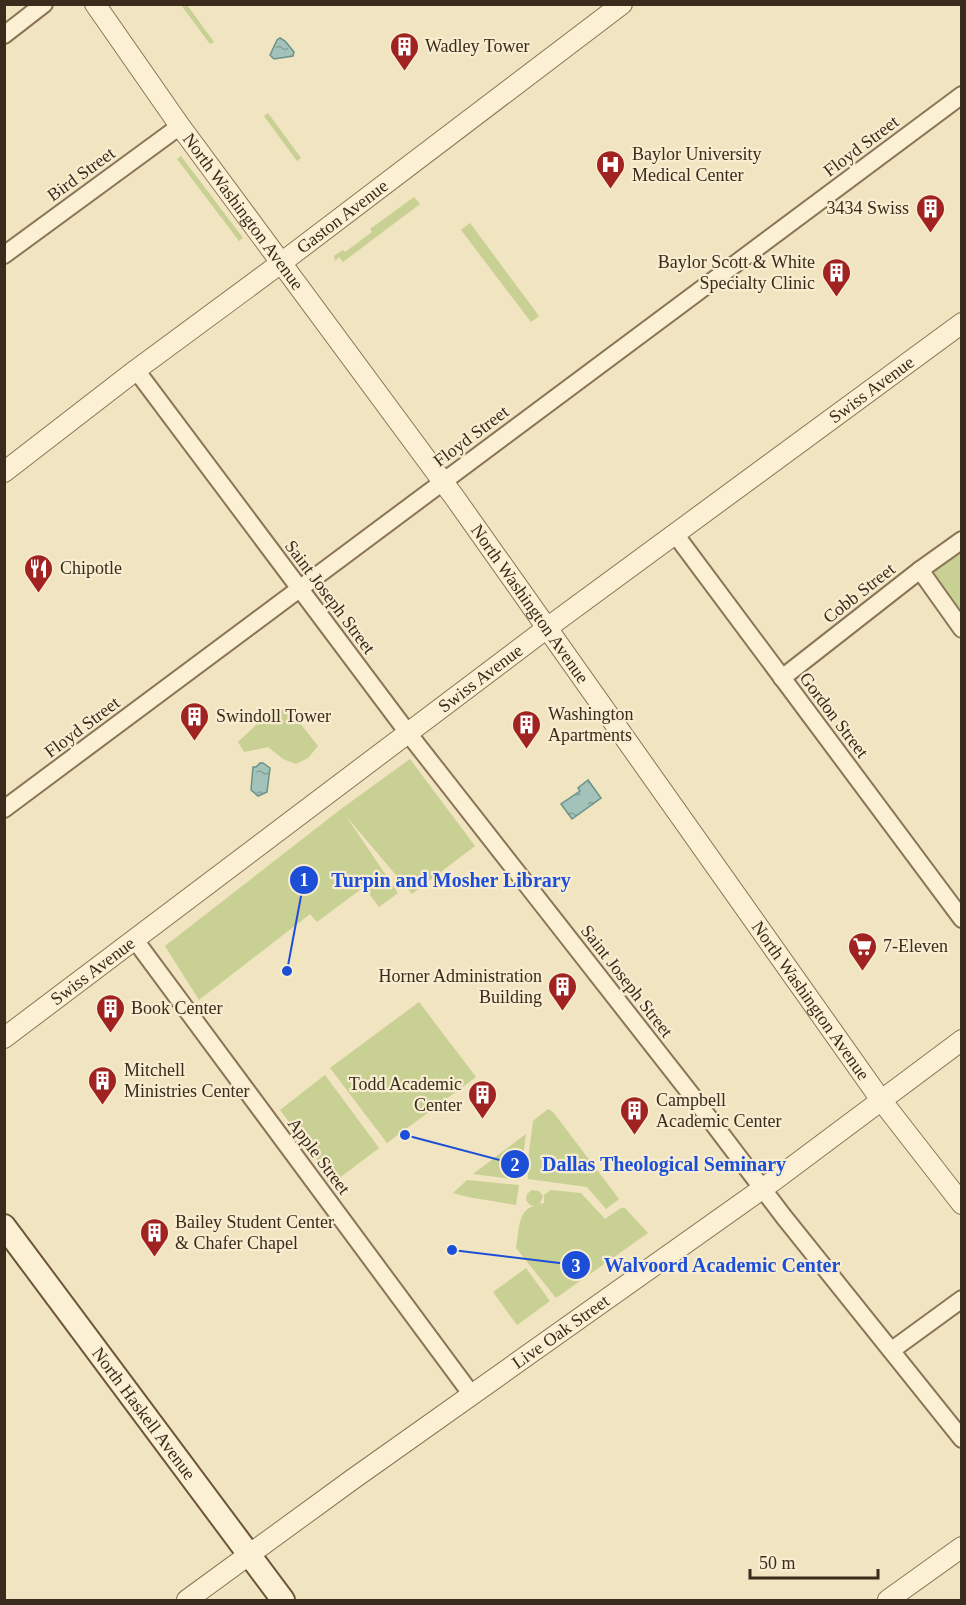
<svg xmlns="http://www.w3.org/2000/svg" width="966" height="1605" viewBox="0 0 966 1605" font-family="'Times New Roman',serif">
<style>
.green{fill:#c8d093}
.water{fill:url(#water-ripples);stroke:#699289;stroke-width:1.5}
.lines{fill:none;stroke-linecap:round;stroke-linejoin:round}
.minor-casing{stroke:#8c7456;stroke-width:20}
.tertiary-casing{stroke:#8c7456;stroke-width:22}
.secondary-casing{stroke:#6e5539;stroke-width:26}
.minor{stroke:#fbf0d3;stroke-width:16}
.tertiary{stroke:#fbf0d3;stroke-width:20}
.secondary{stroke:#fbf0d3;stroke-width:22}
.labels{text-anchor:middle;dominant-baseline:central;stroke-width:4.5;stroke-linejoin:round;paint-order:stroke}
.poi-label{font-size:18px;fill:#3a2b1c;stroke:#f8edd0;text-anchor:start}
.street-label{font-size:18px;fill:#3a2b1c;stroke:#f8edd0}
.leader{fill:none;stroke:#1d4ed8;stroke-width:2}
.callout-dot{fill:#1d4ed8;stroke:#f8edd0;stroke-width:2}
.mark-label{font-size:18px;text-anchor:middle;font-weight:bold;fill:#fff}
.callout-label{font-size:20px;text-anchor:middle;font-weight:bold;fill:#1d4ed8;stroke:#f8edd0;stroke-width:4.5;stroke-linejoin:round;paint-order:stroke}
</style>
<defs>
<pattern id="water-ripples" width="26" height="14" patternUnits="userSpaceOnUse" patternTransform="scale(1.5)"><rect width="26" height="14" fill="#a3c3ba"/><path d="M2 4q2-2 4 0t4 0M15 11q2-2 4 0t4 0" fill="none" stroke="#869f96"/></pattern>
</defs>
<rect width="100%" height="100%" fill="#f1e4c0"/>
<g class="green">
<path d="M181,5H187L214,42L210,44Z"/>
<path d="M268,113L301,158L297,161L264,116Z"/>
<path d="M181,156L243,238L239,241L177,159Z"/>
<path d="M414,197L420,204L343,262L339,257L335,261L334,256L343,250L345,252L372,232L370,229Z"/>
<path d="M470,223L539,316L531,322L461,230Z"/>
<path d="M961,549V616L929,573Z"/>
<path d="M275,707L292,713L318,746L308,758L296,764L283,759L268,747L244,752L238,742Z"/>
<path d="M410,759L475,846L412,894L346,816L398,893L379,907L364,887L317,922L310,914L199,1000L165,946L341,809Z"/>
<path d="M419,1002L476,1077L387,1143L330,1068Z"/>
<path d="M325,1075L379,1148L334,1182L280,1110Z"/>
<path d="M548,1109L553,1112L619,1199L606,1209L587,1187L528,1179L527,1167L533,1121Z"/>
<path d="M526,1134L520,1180L473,1174Z"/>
<path d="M467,1180L519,1185L516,1205L468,1197L453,1193Z"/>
<path d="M532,1190L539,1191L543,1196L540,1204L544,1203V1195L551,1190L581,1193L605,1219L621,1208H625L648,1233L556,1298L516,1248C519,1234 517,1210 534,1206L530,1205L526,1200L527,1194Z"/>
<path d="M526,1268L550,1301L517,1325L493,1292Z"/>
</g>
<g class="water">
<path d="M280,38L285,41L294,52L293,56L274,59L270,55L277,40Z"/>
<path d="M260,763H263L270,768L267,792L258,796L251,790L253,767H256Z"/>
<path d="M588,780L601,798L572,819L561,804L580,791L578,788Z"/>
</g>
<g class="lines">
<defs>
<g id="minor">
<path d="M4,35L44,4"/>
<path d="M4,255L180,126"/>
<path d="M136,370L408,733L690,1093L784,1217L962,1439"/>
<path d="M675,534L962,919"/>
<path d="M920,570L962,629"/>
<path d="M782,678L920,570L962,540"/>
<path d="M4,809L962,95"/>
<path d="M135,940L472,1395"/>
<path d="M892,1350L962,1299"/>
</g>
<g id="tertiary">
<path id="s1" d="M95,4L180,126L455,498L881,1100L962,1204"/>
<path id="s2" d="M4,472L136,370L281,263L622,4"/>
<path id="s3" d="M4,1038L547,628L962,323"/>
<path id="s4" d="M187,1600L353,1479L776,1179L962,1040"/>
<path d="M888,1600L962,1547"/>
</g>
<g id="secondary">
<path id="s5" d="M4,1226L283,1600"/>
</g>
</defs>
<use href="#minor" class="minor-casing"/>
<use href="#tertiary" class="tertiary-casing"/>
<use href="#secondary" class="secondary-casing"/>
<use href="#minor" class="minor"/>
<use href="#tertiary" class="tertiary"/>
<use href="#secondary" class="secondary"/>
</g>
<defs>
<symbol id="building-pin" viewBox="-11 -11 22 30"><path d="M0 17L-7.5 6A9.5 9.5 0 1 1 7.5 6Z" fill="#a02321" stroke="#f8edd0"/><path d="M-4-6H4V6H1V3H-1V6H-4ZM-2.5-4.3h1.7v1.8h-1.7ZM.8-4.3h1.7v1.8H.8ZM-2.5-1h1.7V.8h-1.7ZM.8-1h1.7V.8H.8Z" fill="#fff"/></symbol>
<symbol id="hospital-pin" viewBox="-11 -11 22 30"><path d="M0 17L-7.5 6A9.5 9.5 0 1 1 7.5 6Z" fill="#a02321" stroke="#f8edd0"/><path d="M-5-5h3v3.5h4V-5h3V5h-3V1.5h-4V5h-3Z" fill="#fff"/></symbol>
<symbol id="restaurant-pin" viewBox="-11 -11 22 30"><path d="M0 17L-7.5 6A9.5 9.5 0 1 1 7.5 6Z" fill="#a02321" stroke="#f8edd0"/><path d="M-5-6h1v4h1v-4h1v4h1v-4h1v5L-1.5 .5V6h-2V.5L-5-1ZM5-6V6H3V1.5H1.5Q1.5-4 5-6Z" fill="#fff"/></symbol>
<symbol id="supermarket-pin" viewBox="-11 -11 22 30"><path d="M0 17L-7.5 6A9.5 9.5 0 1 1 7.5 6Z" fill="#a02321" stroke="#f8edd0"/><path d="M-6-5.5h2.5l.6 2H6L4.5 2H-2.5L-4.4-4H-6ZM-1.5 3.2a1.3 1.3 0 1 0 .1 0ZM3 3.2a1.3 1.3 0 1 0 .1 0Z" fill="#fff"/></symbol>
</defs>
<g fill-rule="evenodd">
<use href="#building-pin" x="388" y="30" width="33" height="45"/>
<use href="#hospital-pin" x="594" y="148" width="33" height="45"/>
<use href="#building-pin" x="914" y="192" width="33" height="45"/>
<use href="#building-pin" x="820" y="256" width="33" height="45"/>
<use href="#restaurant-pin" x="22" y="552" width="33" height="45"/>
<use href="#building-pin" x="178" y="700" width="33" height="45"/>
<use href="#building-pin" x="510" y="708" width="33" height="45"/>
<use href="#supermarket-pin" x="846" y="930" width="33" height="45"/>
<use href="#building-pin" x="546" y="970" width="33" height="45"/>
<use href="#building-pin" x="94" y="992" width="33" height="45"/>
<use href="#building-pin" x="86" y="1064" width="33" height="45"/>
<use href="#building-pin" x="466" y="1078" width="33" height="45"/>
<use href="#building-pin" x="618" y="1094" width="33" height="45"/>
<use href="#building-pin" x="138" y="1216" width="33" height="45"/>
</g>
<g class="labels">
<g class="poi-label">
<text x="425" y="46">Wadley Tower</text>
<text x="632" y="154">Baylor University<tspan x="632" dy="21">Medical Center</tspan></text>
<text x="909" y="208" text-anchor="end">3434 Swiss</text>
<text x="815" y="262" text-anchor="end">Baylor Scott &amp; White<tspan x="815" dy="21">Specialty Clinic</tspan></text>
<text x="60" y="568">Chipotle</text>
<text x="548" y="714">Washington<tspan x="548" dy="21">Apartments</tspan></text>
<text x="216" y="716">Swindoll Tower</text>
<text x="883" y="946">7-Eleven</text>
<text x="542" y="976" text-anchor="end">Horner Administration<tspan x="542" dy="21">Building</tspan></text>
<text x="131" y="1008">Book Center</text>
<text x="124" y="1070">Mitchell<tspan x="124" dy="21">Ministries Center</tspan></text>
<text x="462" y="1084" text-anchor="end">Todd Academic<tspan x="462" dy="21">Center</tspan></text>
<text x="656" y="1100">Campbell<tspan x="656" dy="21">Academic Center</tspan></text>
<text x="175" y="1222">Bailey Student Center<tspan x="175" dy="21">&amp; Chafer Chapel</tspan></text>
</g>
<g class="street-label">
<text transform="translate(861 146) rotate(-37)">Floyd Street</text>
<text transform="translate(81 174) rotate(-36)">Bird Street</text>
<text stroke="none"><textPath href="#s1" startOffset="255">North Washington Avenue</textPath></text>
<text stroke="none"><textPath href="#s2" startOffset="424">Gaston Avenue</textPath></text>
<text stroke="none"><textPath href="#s3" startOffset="1083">Swiss Avenue</textPath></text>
<text transform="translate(471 436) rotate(-37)">Floyd Street</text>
<text transform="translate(859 593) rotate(-38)">Cobb Street</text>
<text transform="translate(330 597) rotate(53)">Saint Joseph Street</text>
<text stroke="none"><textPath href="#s1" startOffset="741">North Washington Avenue</textPath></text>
<text stroke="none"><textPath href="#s3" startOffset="597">Swiss Avenue</textPath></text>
<text transform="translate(834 715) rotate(53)">Gordon Street</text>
<text transform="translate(82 727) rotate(-37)">Floyd Street</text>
<text stroke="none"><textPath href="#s3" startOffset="111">Swiss Avenue</textPath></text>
<text transform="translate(627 981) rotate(52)">Saint Joseph Street</text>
<text stroke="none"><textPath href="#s1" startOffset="1227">North Washington Avenue</textPath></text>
<text transform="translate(319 1156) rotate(53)">Apple Street</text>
<text stroke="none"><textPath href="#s4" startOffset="460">Live Oak Street</textPath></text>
<text stroke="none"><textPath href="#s5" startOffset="234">North Haskell Avenue</textPath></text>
</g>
</g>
<path class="leader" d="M287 971L304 880M405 1135L515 1164M452 1250L576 1265"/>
<g class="callout-dot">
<circle cx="287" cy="971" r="6"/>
<circle cx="405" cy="1135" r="6"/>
<circle cx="452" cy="1250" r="6"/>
<circle cx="304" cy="880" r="15"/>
<circle cx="515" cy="1164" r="15"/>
<circle cx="576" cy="1265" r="15"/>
</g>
<g class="mark-label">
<text x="304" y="886">1</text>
<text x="515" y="1171">2</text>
<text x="576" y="1272">3</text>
</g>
<g class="callout-label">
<text x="451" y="887">Turpin and Mosher Library</text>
<text x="664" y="1171">Dallas Theological Seminary</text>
<text x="722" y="1272">Walvoord Academic Center</text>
</g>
<rect width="966" height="1605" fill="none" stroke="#3a2b1c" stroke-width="12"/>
<path d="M750 1569v9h128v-9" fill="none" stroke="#3a2b1c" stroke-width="3"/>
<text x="759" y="1569" font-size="18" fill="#3a2b1c" stroke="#f8edd0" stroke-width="4.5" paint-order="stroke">50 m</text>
</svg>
